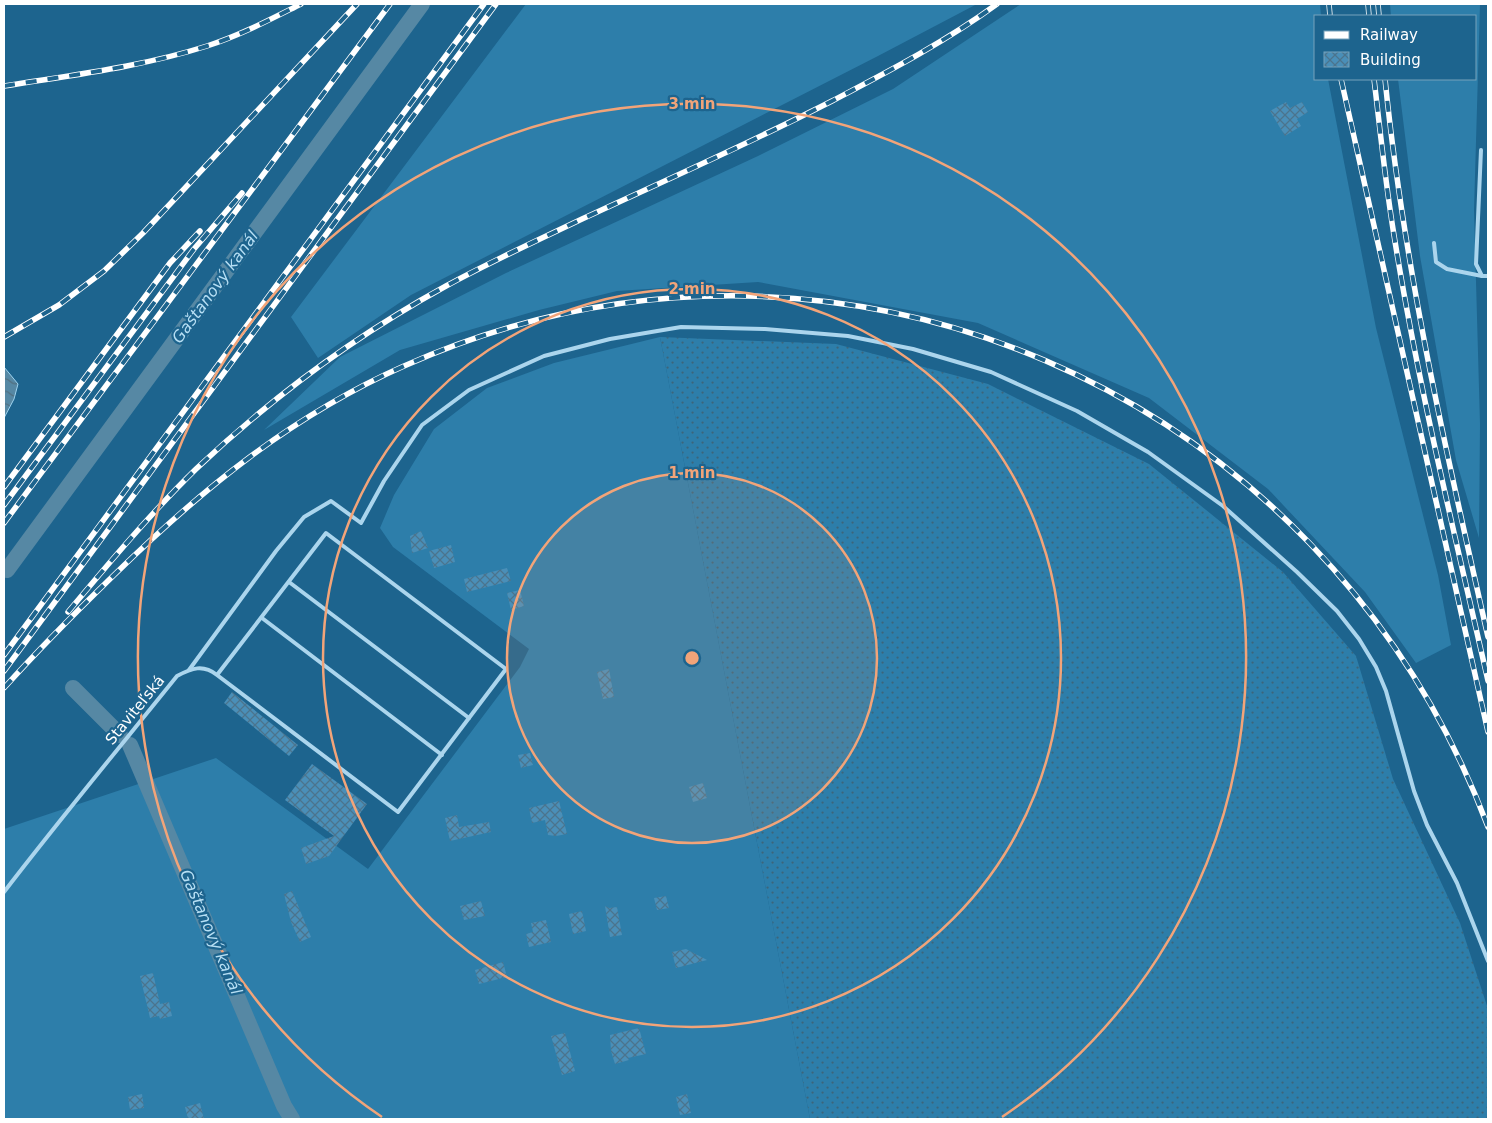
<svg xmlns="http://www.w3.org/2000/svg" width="1492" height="1123" viewBox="0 0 1492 1123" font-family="'DejaVu Sans',sans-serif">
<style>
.grass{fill:url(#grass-dots)}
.garden{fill:#2d7eaa}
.water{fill:url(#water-waves);stroke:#9ed3ef}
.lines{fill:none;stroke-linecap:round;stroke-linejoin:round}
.canal{stroke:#5688a4;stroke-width:16}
.building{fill:url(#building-cross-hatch)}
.lane{stroke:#abd5ed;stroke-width:4}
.rail-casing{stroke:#fff;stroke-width:5.5}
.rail{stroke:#1d648e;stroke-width:4;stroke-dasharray:11;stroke-linecap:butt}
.ring{fill:none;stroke:#f2a479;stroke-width:2.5}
.labels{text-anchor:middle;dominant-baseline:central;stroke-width:4.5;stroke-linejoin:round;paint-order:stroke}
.street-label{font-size:15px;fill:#fff;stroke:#1d648e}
.water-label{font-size:16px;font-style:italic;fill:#b7dff4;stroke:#1d648e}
.centre{fill:#f2a479;stroke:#1d648e;stroke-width:2.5}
.ring-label{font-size:15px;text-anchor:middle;font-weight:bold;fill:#f2a479;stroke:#1d648e;stroke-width:4.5;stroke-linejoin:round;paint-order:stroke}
</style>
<defs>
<pattern id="grass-dots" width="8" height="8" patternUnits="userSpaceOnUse" patternTransform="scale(1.25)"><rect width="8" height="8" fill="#2d7eaa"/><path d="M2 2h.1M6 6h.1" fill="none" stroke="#3c657b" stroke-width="1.8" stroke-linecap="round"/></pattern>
<pattern id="water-waves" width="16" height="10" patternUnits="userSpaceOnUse" patternTransform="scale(1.25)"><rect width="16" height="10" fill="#5688a4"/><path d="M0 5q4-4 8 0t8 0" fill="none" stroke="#527081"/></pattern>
<pattern id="building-cross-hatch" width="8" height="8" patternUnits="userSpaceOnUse" patternTransform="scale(1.25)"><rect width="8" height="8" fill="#4a8fb8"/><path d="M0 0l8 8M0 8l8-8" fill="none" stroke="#4b748d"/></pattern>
</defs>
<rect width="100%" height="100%" fill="#1d648e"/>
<path class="grass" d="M660,337L836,344L988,384L1149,464L1283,572L1356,656L1393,779L1460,923L1488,1009V1119H810Z"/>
<g class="garden">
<path d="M526,4H977L878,56L411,295L318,358L291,317Z"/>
<path d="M1021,4H1320L1321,16H1316V79H1328L1376,328L1438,575L1451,645L1416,663L1365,592L1268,489L1149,398L978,323L758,282L617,291L539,310L400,350L264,430L340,357L506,273L758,156L893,89Z"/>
<path d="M1390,4H1480L1474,210L1480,424L1479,538L1456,460L1420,256L1398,79H1476V16H1391Z"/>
<path d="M660,337L810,1119H4V829L216,758L368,869L520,667L529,649L393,547L380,528L394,495L434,429L487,388L554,363Z"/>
</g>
<path class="water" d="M4,367L18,384L14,399L4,418Z"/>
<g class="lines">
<g class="canal">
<path d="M7,570L422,4"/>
<path d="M73,688L120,735"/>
<path d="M130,745L284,1106L292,1119"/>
</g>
</g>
<g class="building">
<path d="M1286,102L1290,108L1302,102L1308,112L1297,119L1301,126L1285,136L1270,111Z"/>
<path d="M421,531L428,548L412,553L410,536Z"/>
<path d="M451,545L455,562L434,568L429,551Z"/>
<path d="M507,568L511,581L467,592L464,579Z"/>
<path d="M520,590L524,606L511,610L507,593Z"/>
<path d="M609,669L614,697L603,699L597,672Z"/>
<path d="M232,692L298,745L289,756L224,703Z"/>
<path d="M530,753L533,765L521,768L518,755Z"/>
<path d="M312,764L367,804L329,856L306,864L301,848L334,836L285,800Z"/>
<path d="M703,783L707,798L693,802L689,787Z"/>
<path d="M559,801L567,834L556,836L548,835L545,820L532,823L529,808Z"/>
<path d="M457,815L459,827L489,822L491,832L450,841L445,818Z"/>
<path d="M292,891L311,937L300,942L291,922L284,894Z"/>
<path d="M666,896L669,908L657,910L654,898Z"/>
<path d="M481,901L485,916L464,920L460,906Z"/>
<path d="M605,906L609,908L617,907L622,935L610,937Z"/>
<path d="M582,911L586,931L573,934L569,914Z"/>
<path d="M546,920L551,942L529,947L526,934L533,932L531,923Z"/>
<path d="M686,949L707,960L676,968L672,952Z"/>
<path d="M503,962L507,977L479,984L475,970Z"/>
<path d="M153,973L160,1004L169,1002L172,1016L160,1019L159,1016L150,1018L140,976Z"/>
<path d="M639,1028L646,1054L628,1058L629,1060L615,1064L611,1051L610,1035Z"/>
<path d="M565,1033L575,1071L562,1075L551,1036Z"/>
<path d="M142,1094L144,1108L130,1110L128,1097Z"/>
<path d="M687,1094L691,1113L680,1115L676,1097Z"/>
<path d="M200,1103L204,1119H188L185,1107Z"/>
</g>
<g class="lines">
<g class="lane">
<path d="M1481,150L1476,264L1482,276H1488"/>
<path d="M1434,243L1436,262L1447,269L1482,276"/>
<path d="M289,582L469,718"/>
<path d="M262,618L442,755"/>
<path d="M189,670L276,551L304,517L331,501L361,523L384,481L422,425L469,390L544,356L610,339L681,327L765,329L848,336L913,349L991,372L1077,411L1148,452L1223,506L1297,572L1337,611L1359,639L1376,667L1386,691L1414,791L1427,825L1457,883L1488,961"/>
<path d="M4,892C60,819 119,748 177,676C192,668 203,664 217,675L398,812L506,669L326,533L217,675"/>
</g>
<defs>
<g id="rail">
<path d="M1329,4L1330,16"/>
<path d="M1368,4L1369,16"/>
<path d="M1378,4L1379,16"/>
<path d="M1341,79L1488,732"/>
<path d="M1374,79C1380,129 1385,179 1393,229C1417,381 1454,531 1488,681"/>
<path d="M1385,79C1404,268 1446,452 1488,637"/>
<path d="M4,86C72,75 141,67 207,46C239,36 271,19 301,4"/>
<path d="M4,337L59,305L104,271L143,233L357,4"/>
<path d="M4,487L170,263L200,231"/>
<path d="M4,505L194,249L242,193"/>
<path d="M4,523L390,4"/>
<path d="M68,612C109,563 150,514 196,469C271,398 355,336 446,286C490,262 536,241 582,219C666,180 750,143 832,101C889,71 945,42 997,4"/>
<path d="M4,655L484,4"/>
<path d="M4,671L496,4"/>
<path d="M4,688C39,649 76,612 113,576C201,490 291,416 404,366C833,175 1324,389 1488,827"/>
</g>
</defs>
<use href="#rail" class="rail-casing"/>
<use href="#rail" class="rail"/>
</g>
<circle cx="692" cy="658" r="185" fill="#f2a479" fill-opacity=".12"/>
<g class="ring">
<circle cx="692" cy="658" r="185"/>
<circle cx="692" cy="658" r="369"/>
<path d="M382 1117A554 554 0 1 1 1002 1117"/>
</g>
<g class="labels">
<g class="street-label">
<text transform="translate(135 710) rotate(-51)">Staviteľská</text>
</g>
<g class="water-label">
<text transform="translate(215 287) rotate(-54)">Gaštanový kanál</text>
<text transform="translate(211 932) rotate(67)">Gaštanový kanál</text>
</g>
</g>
<circle cx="692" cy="658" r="8" class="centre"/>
<g class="ring-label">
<text x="692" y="109">3 min</text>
<text x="692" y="294">2 min</text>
<text x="692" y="478">1 min</text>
</g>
<rect width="1492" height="1123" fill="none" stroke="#ffffff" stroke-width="10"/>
<rect x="1314" y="15" width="162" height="65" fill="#1d648e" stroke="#77a2bb"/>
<rect x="1324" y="31" width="25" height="8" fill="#ffffff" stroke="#77a2bb"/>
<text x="1360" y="40" font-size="15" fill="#ffffff">Railway</text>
<rect x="1324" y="52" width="25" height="15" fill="url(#building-cross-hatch)" stroke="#77a2bb"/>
<text x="1360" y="65" font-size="15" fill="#ffffff">Building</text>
</svg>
